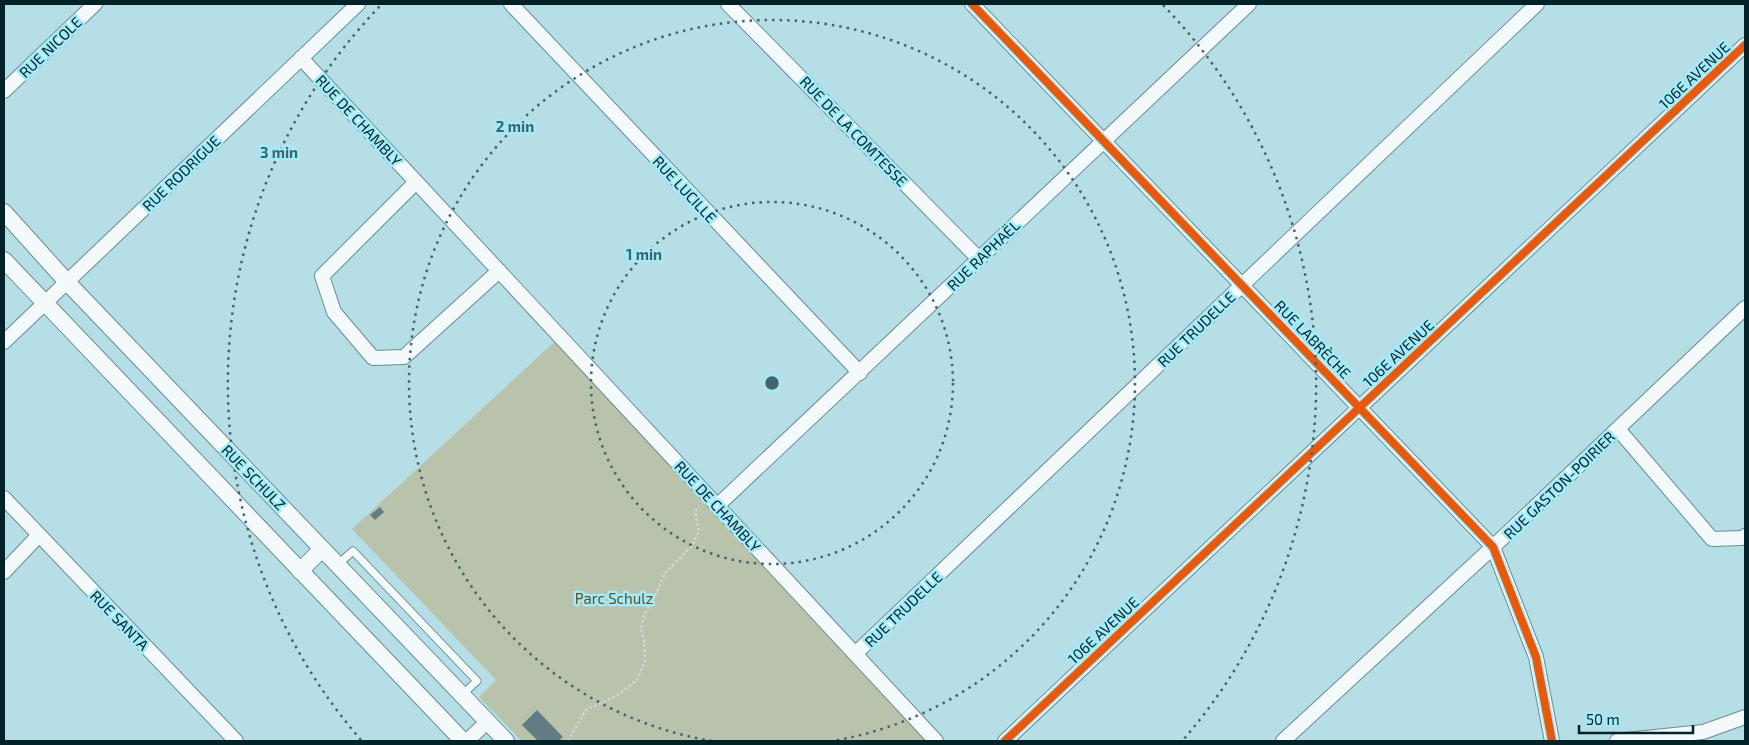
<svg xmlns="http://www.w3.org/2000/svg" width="1749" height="745" viewBox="0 0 1749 745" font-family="'Exo 2',sans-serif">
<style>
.green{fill:#b9c2ab}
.building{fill:#617c83}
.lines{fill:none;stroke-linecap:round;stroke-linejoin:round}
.service-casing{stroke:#6a8c92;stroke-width:9}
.minor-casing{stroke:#6a8c92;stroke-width:16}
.tertiary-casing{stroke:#6a8c92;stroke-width:18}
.path{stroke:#cbd9dc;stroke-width:2.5;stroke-dasharray:2.5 2.5;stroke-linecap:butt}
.service{stroke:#f4fafb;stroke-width:7}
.minor{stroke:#f4fafb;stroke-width:14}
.tertiary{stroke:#f4fafb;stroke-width:16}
.cycleway-casing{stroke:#a2ebfa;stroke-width:11}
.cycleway{stroke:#e8590c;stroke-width:8}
.ring{fill:none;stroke:#42646a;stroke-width:2.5;stroke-dasharray:2.5 5}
.labels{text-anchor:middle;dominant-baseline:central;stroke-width:5;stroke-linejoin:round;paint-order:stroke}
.street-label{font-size:15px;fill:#032228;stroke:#a2ebfa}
.park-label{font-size:15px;fill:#60501c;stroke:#a2ebfa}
.centre{fill:#42646a;stroke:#a2ebfa;stroke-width:2.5}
.ring-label{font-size:15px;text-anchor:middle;font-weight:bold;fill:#42646a;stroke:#a2ebfa;stroke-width:5;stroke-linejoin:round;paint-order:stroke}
</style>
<rect width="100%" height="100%" fill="#b6dee6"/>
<path class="green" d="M564,333L943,741H522L479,697L496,680L352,529Z"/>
<g class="building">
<path d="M380,507L384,512L375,520L370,515Z"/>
<path d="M537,710L563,737L558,741H538L522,725Z"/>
</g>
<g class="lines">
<defs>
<path id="service" d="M337,565L353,551L477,681L462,695"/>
<g id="minor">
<path d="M511,4L860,373"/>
<path d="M728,4L979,259"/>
<path d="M972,4L1493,547L1536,657L1552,741"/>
<path d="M301,58L936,741"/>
<path d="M4,91L95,4"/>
<path d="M416,182L322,276L334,312L373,358L404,357L499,271"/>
<path d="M4,342L358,4"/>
<path d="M1618,429L1712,539L1742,538L1745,536"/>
<path d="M4,498L236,741"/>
<path d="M717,506L1249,4"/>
<path d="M4,572L39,535"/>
<path d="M855,654L1537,4"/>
<path d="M467,741L487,722"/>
<path d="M1005,741L1745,45"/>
<path d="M1283,741L1493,547L1745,308"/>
<path d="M1617,741L1703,732L1745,717"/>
</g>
<g id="tertiary">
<path d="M4,212L67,282L506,741"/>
<path d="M4,260L463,741"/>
<path d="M300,571L322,549"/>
</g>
</defs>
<use href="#service" class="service-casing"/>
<use href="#minor" class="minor-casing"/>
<use href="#tertiary" class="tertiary-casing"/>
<path class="path" d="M568,741L586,710L616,696L637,680L645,661L644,640L641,629L644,615L656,594L665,573L691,547L699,532L695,511L699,507"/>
<use href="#service" class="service"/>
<use href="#minor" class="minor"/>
<use href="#tertiary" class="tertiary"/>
<defs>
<g id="cycleway">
<path d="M972,4L1493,547L1536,657L1552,741"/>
<path d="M1005,741L1745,45"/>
</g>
</defs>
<use href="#cycleway" class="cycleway-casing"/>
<use href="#cycleway" class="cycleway"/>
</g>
<g class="ring">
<circle cx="772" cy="383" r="181"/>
<path d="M712 741A363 363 0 1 1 832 741"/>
<path d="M361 740A544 544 0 0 1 381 5M1163 5A544 544 0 0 1 1183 740"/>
</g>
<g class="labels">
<g class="street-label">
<text transform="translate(50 47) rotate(-44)">RUE NICOLE</text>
<text transform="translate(1694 75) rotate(-43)">106E AVENUE</text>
<text transform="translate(359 120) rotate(47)">RUE DE CHAMBLY</text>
<text transform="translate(854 131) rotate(46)">RUE DE LA COMTESSE</text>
<text transform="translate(181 173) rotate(-44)">RUE RODRIGUE</text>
<text transform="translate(685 189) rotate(47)">RUE LUCILLE</text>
<text transform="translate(983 255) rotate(-44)">RUE RAPHAËL</text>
<text transform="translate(1196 329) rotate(-44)">RUE TRUDELLE</text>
<text transform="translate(1313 339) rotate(46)">RUE LABRÈCHE</text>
<text transform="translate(1398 353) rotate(-43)">106E AVENUE</text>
<text transform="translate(254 477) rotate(46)">RUE SCHULZ</text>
<text transform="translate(1559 485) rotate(-44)">RUE GASTON-POIRIER</text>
<text transform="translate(718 506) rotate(47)">RUE DE CHAMBLY</text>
<text transform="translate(903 609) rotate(-44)">RUE TRUDELLE</text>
<text transform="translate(120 620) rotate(46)">RUE SANTA</text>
<text transform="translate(1103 630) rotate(-43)">106E AVENUE</text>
</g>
<g class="park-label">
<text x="614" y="598">Parc Schulz</text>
</g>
</g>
<circle cx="772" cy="383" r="8" class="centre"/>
<g class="ring-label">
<text x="515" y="132">2 min</text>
<text x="279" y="158">3 min</text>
<text x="644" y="260">1 min</text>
</g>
<rect width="1749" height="745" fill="none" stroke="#032228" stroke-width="10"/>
<path d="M1579 725v8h114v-8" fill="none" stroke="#032228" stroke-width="2.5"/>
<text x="1586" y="725" font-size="15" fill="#032228" stroke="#a2ebfa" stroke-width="4" paint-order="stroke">50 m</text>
</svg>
